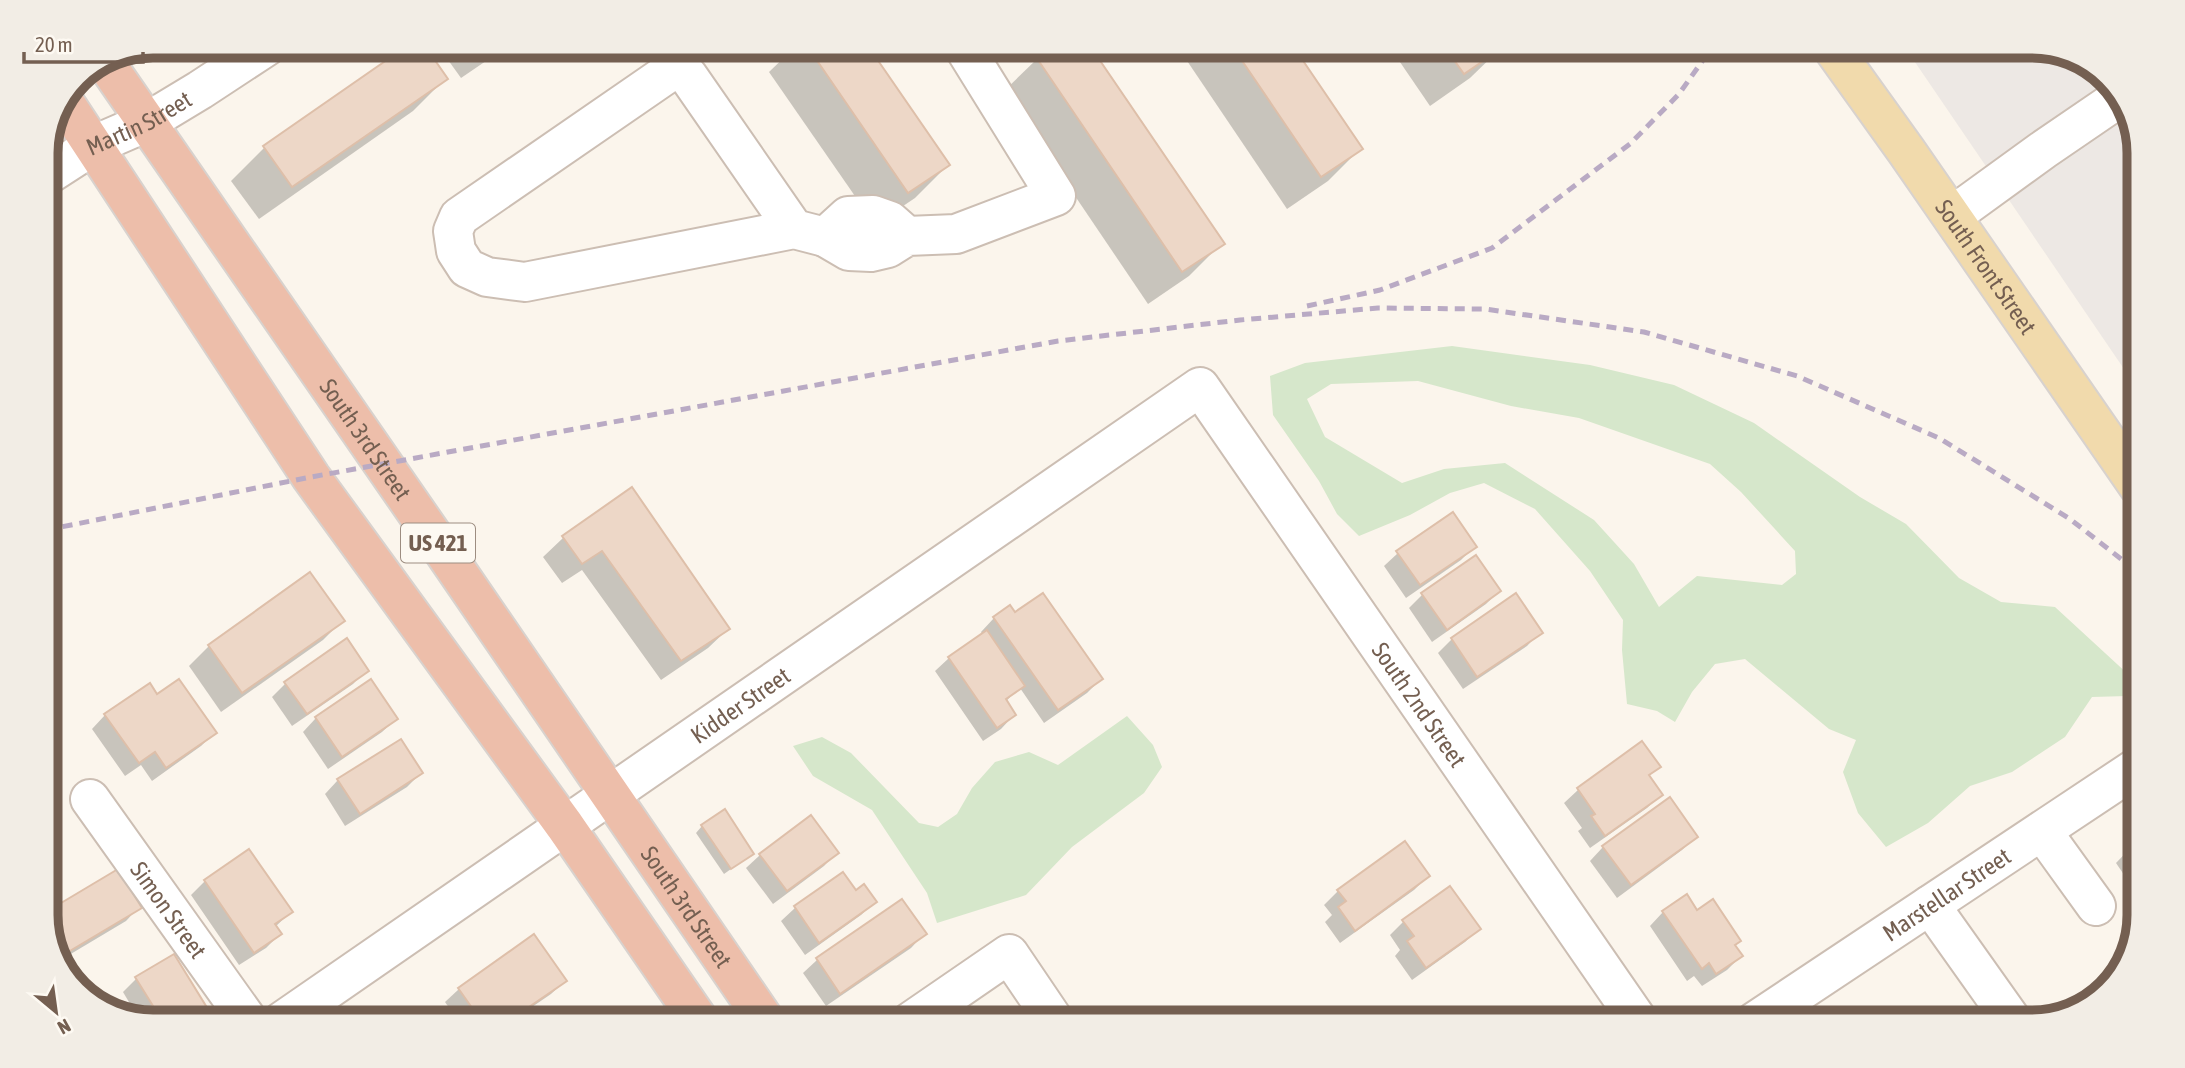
<svg xmlns="http://www.w3.org/2000/svg" width="2185" height="1068" viewBox="0 0 2185 1068" font-family="'Asap Condensed',sans-serif">
<style>
.industrial{fill:#ede8e4}
.green{fill:#d6e7cb;fill-rule:evenodd}
.shadow{fill:#0003}
.building{fill:#edd7c7;stroke:#debfa9;stroke-width:2}
.lines{fill:none;stroke-linecap:round;stroke-linejoin:round}
.minor-casing{stroke:#ccbeb3;stroke-width:42}
.major-casing{stroke:#d8d2ce;stroke-width:42}
.highway-casing{stroke:#d8d2ce;stroke-width:42}
.minor{stroke:#fff;stroke-width:38}
.major{stroke:#f1daac;stroke-width:38}
.highway{stroke:#edbeaa;stroke-width:38}
.rail{stroke:#b9aac4;stroke-width:5;stroke-dasharray:10 7;stroke-linecap:butt}
.labels{text-anchor:middle;dominant-baseline:central;stroke-width:7;stroke-linejoin:round;paint-order:stroke}
.shield{fill:#fdf9f2;stroke:#9d8d81;stroke-width:2}
.shield-label{font-size:23px;font-weight:bold;fill:#745f51}
.street-label{font-size:24px;fill:#745f51;stroke:#fdf9f2}
.rim{fill:none;stroke:#745f51;stroke-width:9}
</style>
<rect width="100%" height="100%" fill="#fbf5ec"/>
<path class="industrial" d="M1904,46H2032L2079,56L2121,93L2139,146V391Z"/>
<g class="green">
<path d="M1452,346L1590,365L1674,385L1754,423L1860,497L1906,524L1959,578L2001,602L2055,607L2130,676L2127,696L2092,697L2065,737L2012,772L1970,786L1928,823L1886,847L1858,813L1843,772L1856,740L1829,729L1745,659L1715,664L1692,692L1675,722L1657,711L1627,704L1622,650L1623,620L1590,571L1535,509L1484,483L1450,493L1410,515L1359,536L1337,514L1319,481L1273,415L1270,376L1305,363ZM1418,381L1511,406L1579,418L1710,464L1741,492L1795,551L1796,574L1782,585L1697,576L1659,607L1634,564L1594,520L1505,463L1444,469L1402,483L1325,437L1307,399L1331,384Z"/>
<path d="M1127,716L1153,745L1162,767L1144,793L1072,847L1026,895L937,923L927,893L872,810L813,776L793,746L822,737L851,753L919,823L938,827L957,814L972,788L995,762L1029,752L1058,765Z"/>
</g>
<g class="shadow">
<path d="M410,46H423L446,78L413,111L259,219L231,181L264,148Z"/>
<path d="M438,46H508L461,78Z"/>
<path d="M796,46H866L948,165L915,198L875,225L769,72Z"/>
<path d="M1056,46H1088L1222,243L1189,276L1148,304L1004,91L1037,59Z"/>
<path d="M1177,46H1291L1361,148L1328,181L1287,209Z"/>
<path d="M1389,46H1503L1470,78L1430,106Z"/>
<path d="M631,490L728,629L708,648L661,680L582,570L562,583L543,557L563,538Z"/>
<path d="M1475,546L1461,560L1406,598L1384,566L1398,553Z"/>
<path d="M1475,557L1499,591L1486,604L1432,642L1409,608L1422,595Z"/>
<path d="M310,574L343,620L323,640L221,712L189,666L209,646Z"/>
<path d="M1515,596L1540,632L1527,646L1463,689L1438,653L1452,639Z"/>
<path d="M1015,615L1101,679L1087,693L1044,723L1020,688L1005,702L1014,715L1001,729L983,741L935,671L949,658L983,635L981,632L994,618Z"/>
<path d="M346,641L366,670L353,684L292,726L272,697L285,684Z"/>
<path d="M157,696L214,733L201,746L152,781L141,765L125,776L92,729L105,715Z"/>
<path d="M316,718L396,719L382,732L328,769L303,732Z"/>
<path d="M1642,743L1658,766L1648,777L1661,794L1647,808L1590,848L1578,831L1582,828L1564,803L1578,790Z"/>
<path d="M421,773L407,787L345,826L325,794L338,780Z"/>
<path d="M702,826L752,854L724,874L696,833Z"/>
<path d="M1696,836L1682,850L1617,898L1590,861L1603,847Z"/>
<path d="M2139,839V897L2116,863Z"/>
<path d="M1405,843L1428,876L1414,890L1340,943L1325,922L1332,915L1324,905L1338,891Z"/>
<path d="M249,851L291,912L275,927L280,934L266,948L239,965L191,895L205,881Z"/>
<path d="M837,852L824,866L773,904L746,868L760,855Z"/>
<path d="M118,871L139,907L126,921L59,961L46,922V914Z"/>
<path d="M843,874L855,893L875,901L861,915L805,955L781,921L795,908Z"/>
<path d="M902,901L924,934L911,948L826,1006L803,973L817,960Z"/>
<path d="M1663,912H1696L1739,941L1734,946L1741,956L1727,970L1702,986L1694,976L1687,981L1650,926Z"/>
<path d="M1403,922L1478,929L1465,942L1412,980L1395,956L1400,950L1390,935Z"/>
<path d="M136,979L204,1006L185,1022L153,1023L139,1019L123,992Z"/>
<path d="M565,981L551,994L510,1022H459L445,1002L459,989Z"/>
</g>
<g class="building">
<path d="M407,46H425L448,79L292,187L263,146Z"/>
<path d="M807,46H868L950,165L908,193Z"/>
<path d="M1053,46H1090L1225,244L1182,272L1036,57Z"/>
<path d="M1232,46H1293L1363,149L1321,177Z"/>
<path d="M1444,46H1505L1464,74Z"/>
<path d="M632,487L730,629L681,661L602,551L582,564L562,536Z"/>
<path d="M1453,512L1477,547L1420,585L1396,551Z"/>
<path d="M1476,555L1501,591L1447,630L1421,593Z"/>
<path d="M310,572L345,621L242,693L208,645Z"/>
<path d="M1043,593L1103,679L1058,710L993,617L1010,605L1015,612Z"/>
<path d="M1516,593L1543,633L1477,677L1451,638Z"/>
<path d="M987,630L1025,686L1006,699L1016,715L997,728L948,657Z"/>
<path d="M347,638L369,671L307,714L284,682Z"/>
<path d="M179,679L217,733L166,768L155,752L139,763L104,714L150,683L157,694Z"/>
<path d="M371,679L398,719L342,757L315,717Z"/>
<path d="M401,739L423,773L360,814L337,779Z"/>
<path d="M1642,741L1661,767L1649,775L1663,795L1605,836L1591,816L1595,814L1577,788Z"/>
<path d="M1670,797L1698,837L1631,885L1602,846Z"/>
<path d="M725,809L754,854L731,869L701,825Z"/>
<path d="M811,815L839,853L787,891L759,854Z"/>
<path d="M1405,841L1430,876L1355,931L1338,907L1346,901L1337,890Z"/>
<path d="M249,849L293,912L275,924L282,934L254,953L204,880Z"/>
<path d="M118,869L142,908L58,958L46,922V912Z"/>
<path d="M843,872L856,890L864,884L877,902L819,943L794,906Z"/>
<path d="M1450,886L1481,929L1426,968L1407,941L1414,936L1402,920Z"/>
<path d="M1687,894L1697,910L1713,899L1741,941L1735,945L1743,956L1716,974L1709,963L1702,969L1662,911Z"/>
<path d="M902,899L927,934L840,994L816,958Z"/>
<path d="M534,934L567,981L507,1022H482L458,988Z"/>
<path d="M174,954L206,1006L179,1022H163L135,977Z"/>
</g>
<g class="lines">
<defs>
<g id="minor">
<path id="s1" d="M46,176L94,145L147,122L200,90L267,46"/>
<path d="M1952,216L2043,150L2122,96"/>
<path d="M794,229L525,282L487,277L467,268L456,251L453,231L459,217L668,73L677,70L688,76L794,229L825,237"/>
<path d="M907,236L890,221L873,215L848,216L825,237L849,251L871,252L888,248L907,236L956,234L1056,196L963,46"/>
<path id="s2" d="M90,799L249,1022"/>
<path d="M2042,831L2096,906"/>
<path d="M1930,905L2013,1022"/>
<path id="s3" d="M281,1022L1200,387L1639,1022"/>
<path d="M910,1022L1009,954L1055,1022"/>
<path id="s4" d="M1754,1022L2139,766"/>
</g>
<g id="major">
<path id="s5" d="M1831,46L1907,152L2139,487"/>
</g>
<g id="highway">
<path id="s6" d="M107,65L444,552L766,1022"/>
<path d="M65,103L311,477L565,826L700,1022"/>
</g>
</defs>
<use href="#minor" class="minor-casing"/>
<use href="#major" class="major-casing"/>
<use href="#highway" class="highway-casing"/>
<use href="#minor" class="minor"/>
<use href="#major" class="major"/>
<use href="#highway" class="highway"/>
<g class="rail">
<path d="M1307,306L1380,290L1492,248L1630,144L1679,94L1713,46"/>
<path d="M46,530L311,477L1058,341L1240,320L1378,308L1485,309L1644,332L1797,376L1939,438L2070,519L2139,573"/>
</g>
</g>
<g class="labels">
<rect class="shield" x="401" y="523.5" width="74" height="39" rx="5"/>
<g class="shield-label">
<text x="438" y="543">US 421</text>
</g>
<g class="street-label">
<text stroke="none"><textPath href="#s1" startOffset="107">Martin Street</textPath></text>
<text stroke="none"><textPath href="#s5" startOffset="270">South Front Street</textPath></text>
<text stroke="none"><textPath href="#s6" startOffset="455">South 3rd Street</textPath></text>
<text stroke="none"><textPath href="#s3" startOffset="558">Kidder Street</textPath></text>
<text stroke="none"><textPath href="#s3" startOffset="1503">South 2nd Street</textPath></text>
<text stroke="none"><textPath href="#s4" startOffset="231">Marstellar Street</textPath></text>
<text stroke="none"><textPath href="#s6" startOffset="1022">South 3rd Street</textPath></text>
<text stroke="none"><textPath href="#s2" startOffset="136">Simon Street</textPath></text>
</g>
</g>
<path d="M0 0H2185V1068H0ZM153 58H2032A95 95 0 0 1 2127 153V915A95 95 0 0 1 2032 1010H153A95 95 0 0 1 58 915V153A95 95 0 0 1 153 58Z" fill="#f2ede5" fill-rule="evenodd"/>
<path class="rim" d="M153 58H2032A95 95 0 0 1 2127 153V915A95 95 0 0 1 2032 1010H153A95 95 0 0 1 58 915V153A95 95 0 0 1 153 58Z"/>
<g transform="translate(56 1012) rotate(151)" stroke="#fdf9f2" stroke-width="5" paint-order="stroke">
<path d="M0-5L12 26L0 18L-12 26Z" fill="#745f51"/>
<text y="-10" font-size="19" font-weight="bold" text-anchor="middle" fill="#745f51">N</text>
</g>
<path d="M24 52v10h119v-10" fill="none" stroke="#745f51" stroke-width="3.5"/>
<text x="35" y="52" font-size="21" fill="#745f51" stroke="#fdf9f2" stroke-width="5" paint-order="stroke">20 m</text>
</svg>
